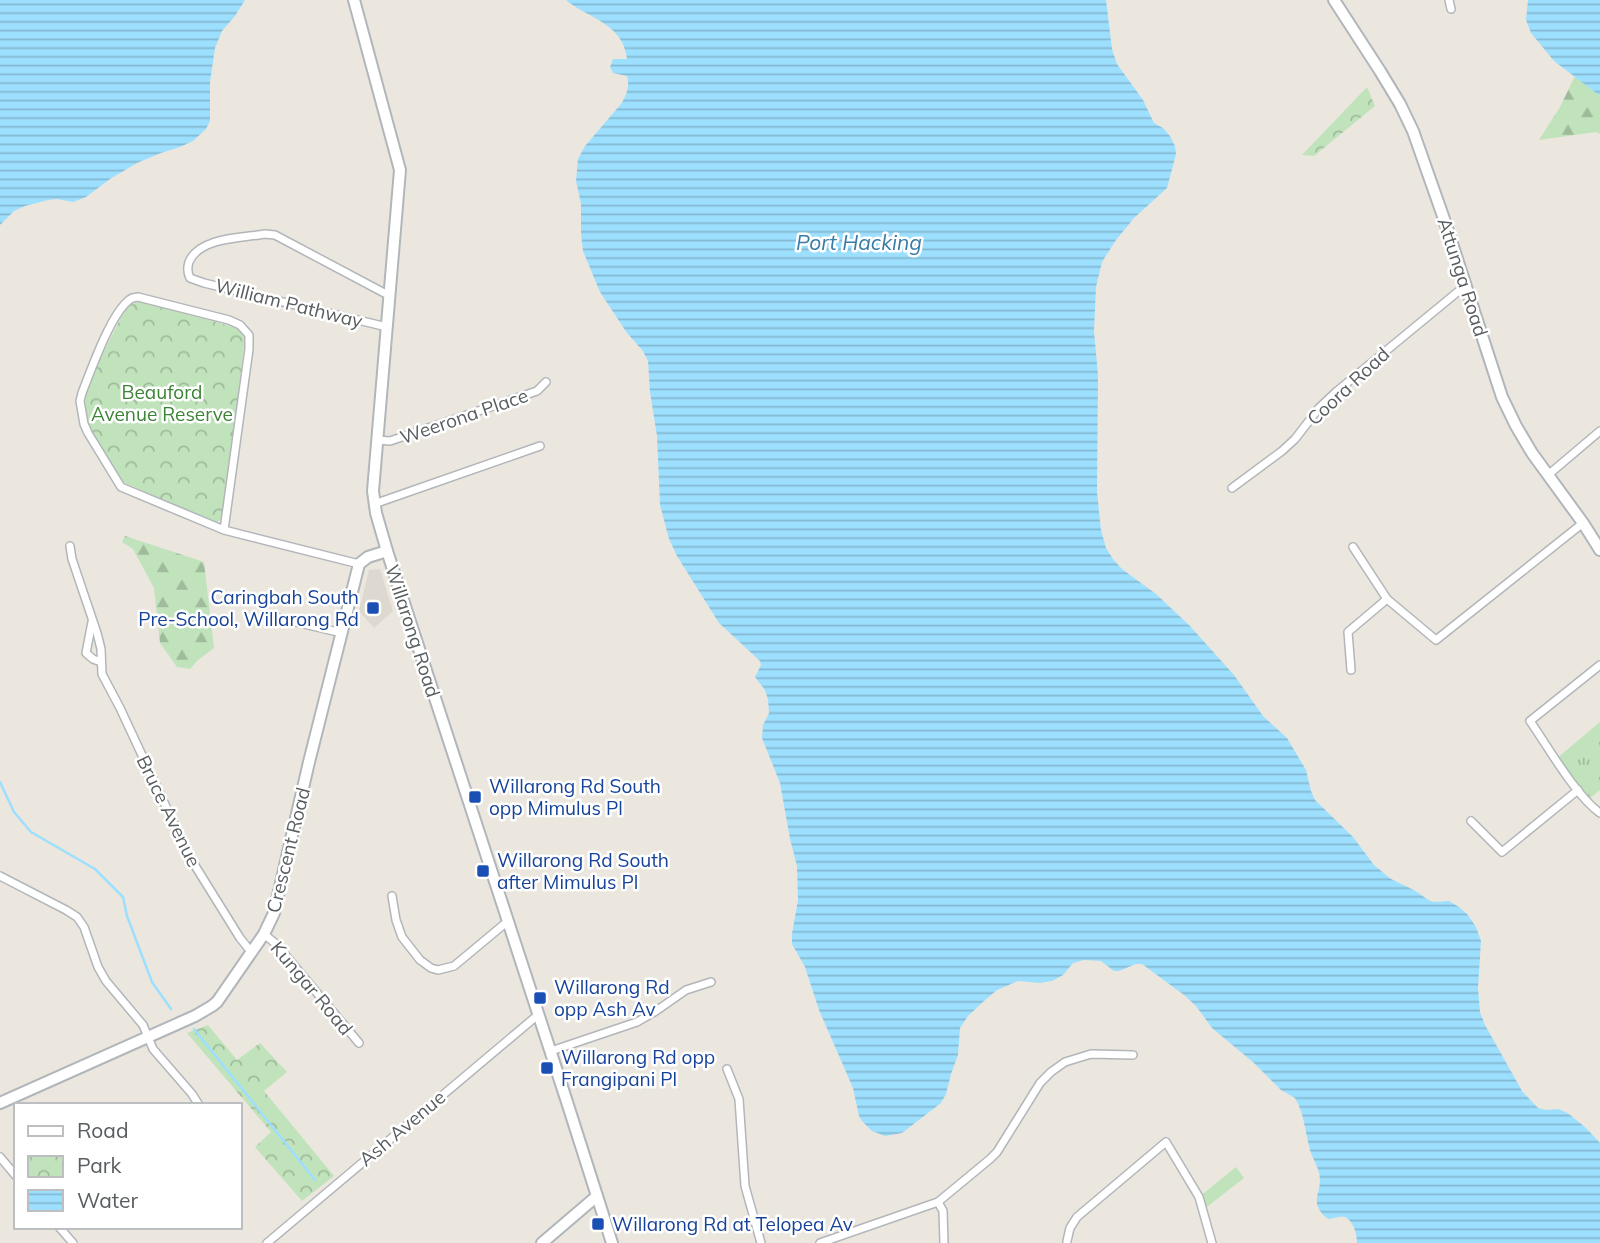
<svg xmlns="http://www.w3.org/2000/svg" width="1600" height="1243" viewBox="0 0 1600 1243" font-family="Mulish,sans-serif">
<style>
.education{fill:#ddd9d0}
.grass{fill:url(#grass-tufts)}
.forest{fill:url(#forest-firs)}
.park{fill:url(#park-crowns)}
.water{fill:url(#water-rules)}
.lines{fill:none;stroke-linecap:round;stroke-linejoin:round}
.stream{stroke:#9ddffe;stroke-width:2.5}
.street-casing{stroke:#b2b6ba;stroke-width:10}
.secondary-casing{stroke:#b1b6ba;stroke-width:14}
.street{stroke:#fff;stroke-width:7}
.secondary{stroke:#fff;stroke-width:10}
.transit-dot{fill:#1a4fb4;stroke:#fff;stroke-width:2.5}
.labels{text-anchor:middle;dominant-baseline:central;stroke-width:5;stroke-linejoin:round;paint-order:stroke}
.street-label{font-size:19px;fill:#585d60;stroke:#fff}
.park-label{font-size:19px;fill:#3b8335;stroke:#fff}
.transit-label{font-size:19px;fill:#164399;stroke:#fff;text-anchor:start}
.water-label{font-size:21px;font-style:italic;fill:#3a7ba6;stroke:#fff}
</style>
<defs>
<pattern id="grass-tufts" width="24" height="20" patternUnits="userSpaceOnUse" patternTransform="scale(1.75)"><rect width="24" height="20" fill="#c0e3bb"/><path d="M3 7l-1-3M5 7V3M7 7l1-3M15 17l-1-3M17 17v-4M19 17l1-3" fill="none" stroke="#9fbb9b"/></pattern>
<pattern id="forest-firs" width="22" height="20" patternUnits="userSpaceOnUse" patternTransform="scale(1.75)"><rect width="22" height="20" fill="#c0e3bb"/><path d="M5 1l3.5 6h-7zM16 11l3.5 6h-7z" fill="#9fbb9b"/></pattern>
<pattern id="park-crowns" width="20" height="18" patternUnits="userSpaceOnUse" patternTransform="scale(1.75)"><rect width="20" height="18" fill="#c0e3bb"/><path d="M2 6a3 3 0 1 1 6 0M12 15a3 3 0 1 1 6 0" fill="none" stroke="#9fbb9b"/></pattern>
<pattern id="water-rules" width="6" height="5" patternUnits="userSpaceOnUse" patternTransform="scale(1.75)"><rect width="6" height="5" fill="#9ddffe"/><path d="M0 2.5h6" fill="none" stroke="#83b8d1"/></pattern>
</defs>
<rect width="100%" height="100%" fill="#ebe7df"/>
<path class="education" d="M380,569L393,611L374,628L359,611L369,570Z"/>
<g class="grass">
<path d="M1600,722V790L1587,801L1556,759Z"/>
<path d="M1236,1167L1244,1178L1203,1210L1199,1197Z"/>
</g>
<g class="forest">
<path d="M1575,76L1600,96V134L1596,132L1539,140L1560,107Z"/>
<path d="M125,536L204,562L214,648L198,660L190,669L177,667L160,643L154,588L133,549L122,542Z"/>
</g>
<g class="park">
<path d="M1367,87L1375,106L1314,156L1302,155Z"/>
<path d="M142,301L237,328L245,336L223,519L214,523L121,481L91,433L85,412L86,386L127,306Z"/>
<path d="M208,1025L237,1060L260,1043L287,1072L264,1091L334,1176L302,1201L255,1147L271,1132L187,1033Z"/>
</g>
<g class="water">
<path d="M0,0H245L235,16L222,31L215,48L210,82V121L206,129L193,141L180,147L161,153L137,163L110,179L86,197L73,202L57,199L48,200L25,206L14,211L0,225Z"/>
<path d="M566,0H1106L1112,49L1117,64L1143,100L1154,123L1163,128L1170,136L1175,146L1176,154L1167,188L1134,218L1116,240L1102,262L1096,287L1094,331L1098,375L1097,492L1101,530L1106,548L1113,559L1122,569L1156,594L1190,626L1234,675L1263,716L1287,738L1306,770L1311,791L1315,800L1353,837L1374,865L1391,879L1414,890L1427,899L1433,902L1449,901L1459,907L1468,915L1476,927L1481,941L1478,988L1480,1012L1485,1025L1522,1091L1538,1108L1546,1110L1559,1109L1569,1114L1586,1128L1600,1143V1243H1357C1357,1235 1354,1221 1345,1217C1340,1215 1333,1219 1328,1219C1306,1201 1324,1193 1319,1173C1317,1164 1311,1156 1309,1146C1305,1130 1304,1113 1295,1098L1281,1090L1254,1063L1212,1028L1196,1006L1184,995L1142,964H1136L1119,971H1114L1101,961L1084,960L1073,963L1063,975L1052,981L1040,983L1018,981L997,990L984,1001L968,1016L960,1028L958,1055L951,1074L946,1094L941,1103L902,1133L885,1136L872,1131L862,1121L859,1116L853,1088L819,1010L805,967L792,944V934L798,900L797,866L790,839L780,783L762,738L763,725L769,713L768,699L765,690L755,677L761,665L760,661L719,623L677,556L669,539L660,505L657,436L650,392L648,361L643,351L627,333L600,292L583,251L581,233V204L576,181L578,159L585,146L621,104C627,95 630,85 627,76L613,73L610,67L613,59H627C623,23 589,19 566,0Z"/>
<path d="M1528,0H1600V96L1554,61L1531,33L1526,20Z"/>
</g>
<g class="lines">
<g class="stream">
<path d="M0,782L14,812L31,832L95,869L123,897L127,916L152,982L171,1009"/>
<path d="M194,1029L315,1180"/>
</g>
<defs>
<g id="street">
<path d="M1449,0L1451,9"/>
<path d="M387,327L204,283L190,278C187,272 187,268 189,262C199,237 243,238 265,234L275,235L390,296"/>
<path d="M377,440L390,441L537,391L546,382"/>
<path d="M1548,475L1600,431"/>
<path d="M1232,488L1282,451L1295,439L1319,408L1336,392L1466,285"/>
<path d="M374,504L540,446"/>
<path d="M224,530L249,349V335L240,325L229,320L138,297C133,298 132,297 128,301C110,316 91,370 82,393L80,401L84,424L88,433L121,487L224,530L359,564"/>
<path d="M70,546L72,559L97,633L101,649L102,674L120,708L189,856L240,938L252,953"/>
<path d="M1353,547L1387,599"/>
<path d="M266,615L342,633"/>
<path d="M92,622L86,653L93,659L101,662"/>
<path d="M1600,665L1530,721C1548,747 1576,796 1600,813"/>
<path d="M1351,670L1348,632L1387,599L1436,640L1583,523"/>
<path d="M1471,821L1502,852L1578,790"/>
<path d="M0,876L66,910L77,917L84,927L98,967L106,981L143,1025L153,1049L192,1094L199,1105"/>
<path d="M392,896L396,920L402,937L420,960L431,968L438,970L454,966L508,921"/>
<path d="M264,934L276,944L359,1043"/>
<path d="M551,1051L637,1022L656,1011L686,990L711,982"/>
<path d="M727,1069L739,1099L745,1186L761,1243"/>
<path d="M0,1157L16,1176"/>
<path d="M938,1202L943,1211L944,1243"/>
<path d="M59,1227L73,1243"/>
<path d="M1067,1241L1070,1228L1077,1217L1166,1142L1199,1197L1212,1243"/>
<path d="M267,1243L539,1014"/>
<path d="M820,1243L938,1202L990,1159L997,1152L1040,1083L1051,1072L1065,1062L1091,1054L1133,1055"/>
</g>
<g id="secondary">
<path d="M354,0L400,170L373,491L376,513L387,551L567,1102L612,1243"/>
<path d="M1334,0L1380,71L1400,104L1413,131L1444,219L1502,397L1516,426L1532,453L1583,523L1600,550"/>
<path d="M0,1103L195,1016L212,1006L217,1002L264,934L274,913L309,762L359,564L368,557L387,551"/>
<path d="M542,1243L597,1196"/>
</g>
</defs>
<use href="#street" class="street-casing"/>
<use href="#secondary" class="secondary-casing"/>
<use href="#street" class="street"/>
<use href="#secondary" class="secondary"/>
</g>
<g class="transit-dot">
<rect x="366" y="601" width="14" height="14" rx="3.5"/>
<rect x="468" y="790" width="14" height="14" rx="3.5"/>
<rect x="476" y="864" width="14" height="14" rx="3.5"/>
<rect x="533" y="991" width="14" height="14" rx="3.5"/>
<rect x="540" y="1061" width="14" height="14" rx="3.5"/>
<rect x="591" y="1217" width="14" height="14" rx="3.5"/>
</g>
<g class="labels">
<g class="street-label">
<text transform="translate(1463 277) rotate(72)">Attunga Road</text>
<text transform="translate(289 303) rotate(14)">William Pathway</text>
<text transform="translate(1348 386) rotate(-43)">Coora Road</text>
<text transform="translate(464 416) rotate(-19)">Weerona Place</text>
<text transform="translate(413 631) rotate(72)">Willarong Road</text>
<text transform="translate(169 811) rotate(64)">Bruce Avenue</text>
<text transform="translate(288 850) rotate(-76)">Crescent Road</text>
<text transform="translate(312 988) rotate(50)">Kungar Road</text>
<text transform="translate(402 1128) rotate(-40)">Ash Avenue</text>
</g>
<g class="park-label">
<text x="162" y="392">Beauford<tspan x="162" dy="22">Avenue Reserve</tspan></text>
</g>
<g class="transit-label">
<text x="359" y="597" text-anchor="end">Caringbah South<tspan x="359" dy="22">Pre-School, Willarong Rd</tspan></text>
<text x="489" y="786">Willarong Rd South<tspan x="489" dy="22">opp Mimulus Pl</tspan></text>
<text x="497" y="860">Willarong Rd South<tspan x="497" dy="22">after Mimulus Pl</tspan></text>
<text x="554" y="987">Willarong Rd<tspan x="554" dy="22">opp Ash Av</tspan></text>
<text x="561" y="1057">Willarong Rd opp<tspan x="561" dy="22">Frangipani Pl</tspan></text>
<text x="612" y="1224">Willarong Rd at Telopea Av</text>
</g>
<g class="water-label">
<text x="859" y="242">Port Hacking</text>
</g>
</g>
<rect x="14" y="1103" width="228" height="126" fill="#ffffff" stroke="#bcbebf" stroke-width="2"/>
<rect x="28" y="1126" width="35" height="10" fill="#ffffff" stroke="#bcbebf" stroke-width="2"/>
<text x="77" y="1138" font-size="21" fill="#585d60">Road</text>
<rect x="28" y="1156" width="35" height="21" fill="url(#park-crowns)" stroke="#bcbebf" stroke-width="2"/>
<text x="77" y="1173" font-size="21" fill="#585d60">Park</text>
<rect x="28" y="1190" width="35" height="21" fill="url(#water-rules)" stroke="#bcbebf" stroke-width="2"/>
<text x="77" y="1208" font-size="21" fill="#585d60">Water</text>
</svg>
